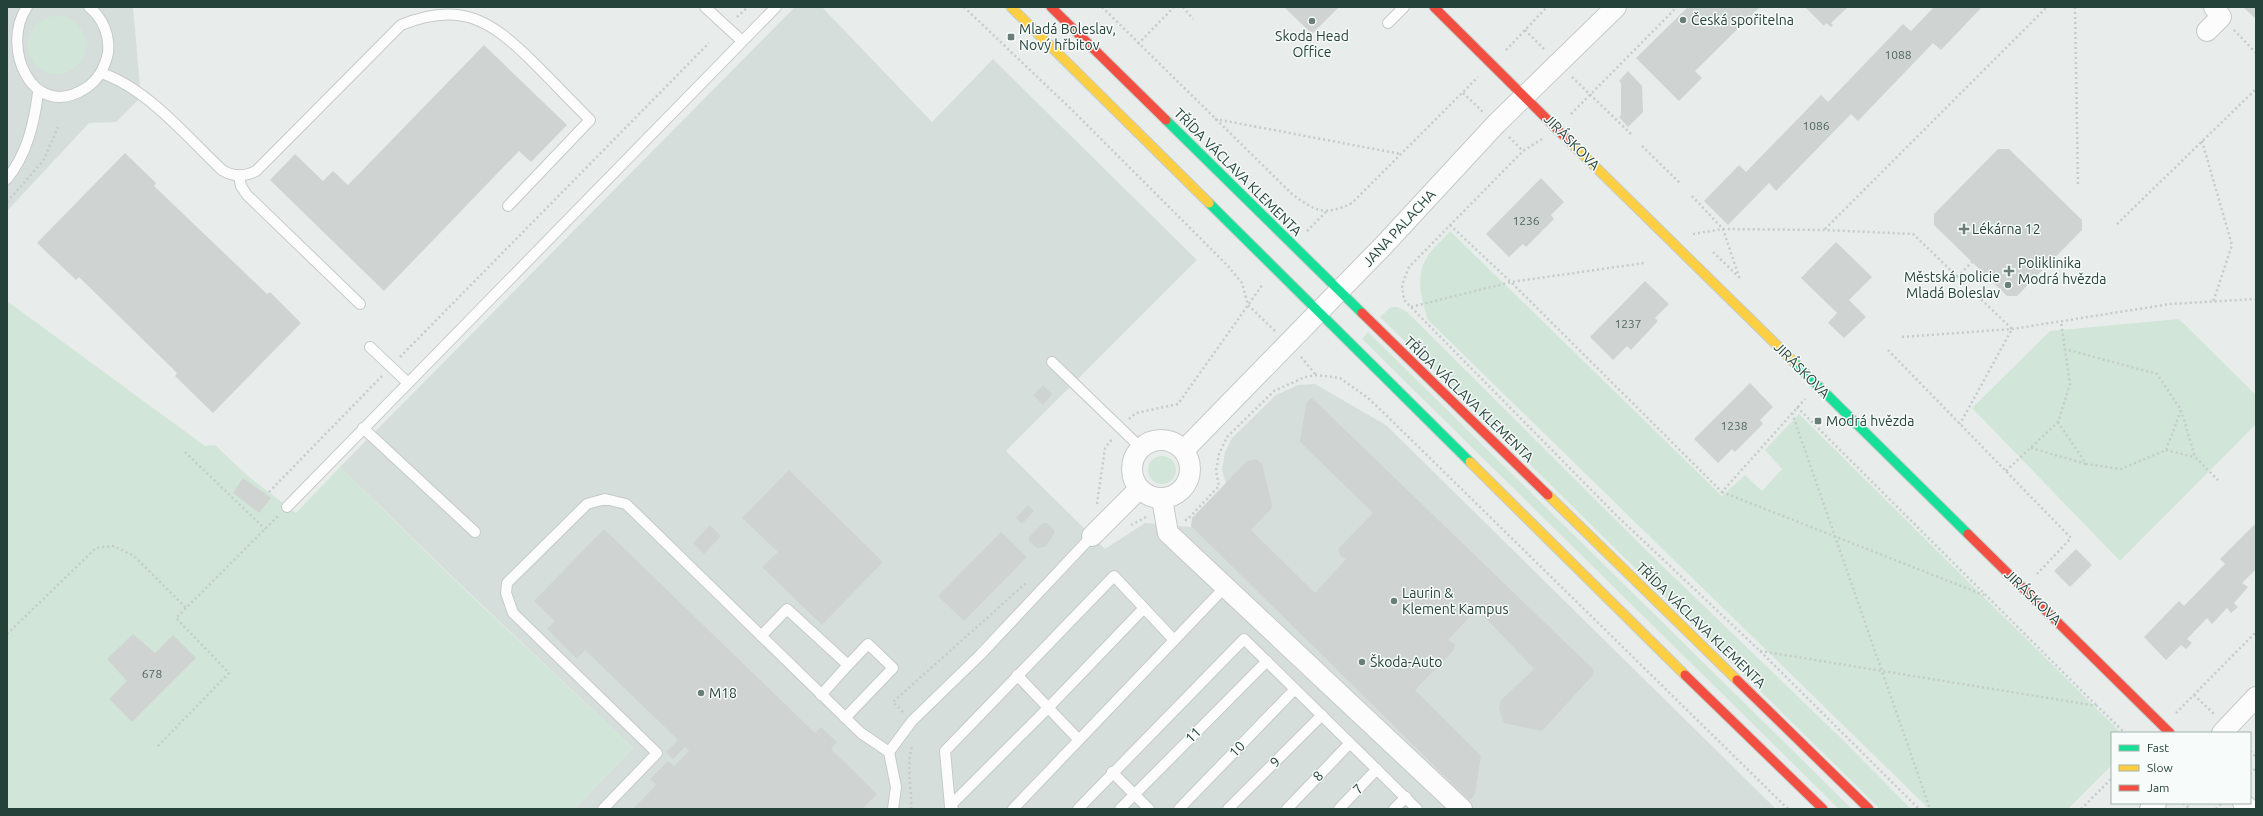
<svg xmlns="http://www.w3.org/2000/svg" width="2263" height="816" viewBox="0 0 2263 816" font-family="Ubuntu,sans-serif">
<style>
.built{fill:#d6dedb}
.green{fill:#d1e6d8}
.building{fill:#cfd4d2}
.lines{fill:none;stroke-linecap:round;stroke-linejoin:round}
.lane-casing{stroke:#c5cac8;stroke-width:12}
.street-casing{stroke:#c5cac8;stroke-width:22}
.fast-casing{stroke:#c3cbc8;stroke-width:11}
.slow-casing{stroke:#c3cbc8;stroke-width:11}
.jam-casing{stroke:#c3cbc8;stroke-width:11}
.path{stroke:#c3ccca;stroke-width:2.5;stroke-dasharray:2 3;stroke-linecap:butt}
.lane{stroke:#fcfcfc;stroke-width:10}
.street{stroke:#fcfcfc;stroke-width:20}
.fast{stroke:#16e098;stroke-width:9}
.slow{stroke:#ffcf43;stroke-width:9}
.jam{stroke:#f24e42;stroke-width:9}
.poi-dot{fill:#697e78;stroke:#f7fbf9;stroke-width:1.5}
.labels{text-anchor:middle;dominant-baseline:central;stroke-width:3;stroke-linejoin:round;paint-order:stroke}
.number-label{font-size:12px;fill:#506761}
.poi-label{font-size:14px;fill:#24423a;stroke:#f7fbf9;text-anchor:start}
.street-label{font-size:14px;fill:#24423a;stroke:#f7fbf9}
</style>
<rect width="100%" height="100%" fill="#e8edeb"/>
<g class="built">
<path d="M7,7H133L141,97L116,122L89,123L7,211Z"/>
<path d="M795,7H822L932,122L993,59L1197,260L1006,451L1105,549L1145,523L1202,528L1230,497L1222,470L1225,452L1232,438L1276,395L1298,385L1315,384L1386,425L1776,809H574L633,748L463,587L340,467Z"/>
</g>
<g class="green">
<circle cx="57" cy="45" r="29"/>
<path d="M1450,231L1722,496L1745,475L1762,491L1782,469L1765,450L1799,414L2121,733H2112V765L2068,809H1929L1428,320C1422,302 1415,277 1426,259C1431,249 1443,240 1450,231Z"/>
<path d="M7,301L205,446L215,445L248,476L296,513L340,467L463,588L633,748L574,809H7Z"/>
<path d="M1391,307H1398L1407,312L1648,552L1845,742L1911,809H1880L1380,317Z"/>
<path d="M2179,319L2256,395V424L2120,561L1972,408L2050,331Z"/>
<path d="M1368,332L1852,809H1839L1362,339Z"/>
<circle cx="1162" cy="470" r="14"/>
</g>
<g class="building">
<path d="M1284,7H1339L1312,34Z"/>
<path d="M1688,7H1760L1695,71L1702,78L1679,101L1636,58Z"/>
<path d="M1805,7H1848L1831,23L1833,25L1831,27L1826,23L1824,26Z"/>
<path d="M1934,7H1982L1941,50L1933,43L1858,121L1851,114L1776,191L1769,183L1728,225L1704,201L1739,165L1746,172L1821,95L1828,102L1903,24L1911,31Z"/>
<path d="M2243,7H2256V19Z"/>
<path d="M484,45L567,125L531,162L519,151L384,291L270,180L295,154L323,181L333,171L348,185Z"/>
<path d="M1628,71L1642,86L1643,112L1628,127L1619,117L1621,115V83L1619,81Z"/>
<path d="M1998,149H2009L2082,220V230L2017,296H2007L1934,225V214Z"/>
<path d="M125,153L156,183L154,186L267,294L270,292L301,323L213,413L175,376L177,373L79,277L76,280L37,243Z"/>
<path d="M1541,178L1564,202L1551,215L1554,219L1526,247L1523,244L1509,257L1486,234Z"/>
<path d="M1836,242L1872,277L1849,300L1866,317L1844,338L1828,323L1837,313L1801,278Z"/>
<path d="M1645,281L1669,304L1655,318L1658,321L1631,350L1627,346L1613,360L1590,337Z"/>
<path d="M1750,383L1773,407L1760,420L1763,424L1735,452L1732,449L1718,463L1694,439Z"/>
<path d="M1043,385L1052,394L1043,405L1033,395Z"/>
<path d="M1310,399H1313L1594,670L1593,675L1542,731L1504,723L1499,709L1501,700L1534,669L1477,609L1448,640L1455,644L1454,650L1415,690L1481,756L1475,794L1471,799H1468L1191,526L1192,518L1247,461L1256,459L1262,464L1272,505L1271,509L1251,530L1315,593L1346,559L1340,556L1338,549L1373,513L1300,442L1306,404Z"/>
<path d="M789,470L883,562L822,625L762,567L778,552L742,518Z"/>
<path d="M243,478L271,498L259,513L233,493Z"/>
<path d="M1028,505L1034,511L1022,524L1016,518Z"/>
<path d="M1043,523H1047L1054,530V534L1045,547L1037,548L1029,541V537Z"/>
<path d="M2256,523V569L2242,583L2248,587L2234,603L2238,607L2231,613L2227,608L2212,624L2207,618L2187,639L2192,643L2186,649L2181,645L2166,660L2144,637L2179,601L2184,606L2225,564L2220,559Z"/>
<path d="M710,525L721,536L704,554L693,543Z"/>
<path d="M604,529L815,733L821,727L837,742L831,749L877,794L862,809H633L656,785L650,779L668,761L674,766L689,751L685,747L673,759L666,752L678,740L585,650L577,659L547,629L555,621L534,601Z"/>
<path d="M1001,532L1027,557L964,621L938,596Z"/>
<path d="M2076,549L2092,565L2070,587L2054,571Z"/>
<path d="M133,634L155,653L173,635L196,658L132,722L109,699L127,681L107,659Z"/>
</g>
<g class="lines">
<defs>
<g id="lane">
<path d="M27,7C0,46 32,123 86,88C98,80 105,67 108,53C110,36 103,18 89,7"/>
<path d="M705,7L742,41"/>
<path d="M1388,23L1404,7"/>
<path d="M101,73C147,88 187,137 222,170C233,177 244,177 256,171L401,25C461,0 492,21 534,63C553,82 571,101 590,120L508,206"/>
<path d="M239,176L241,186L247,195L360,304"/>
<path d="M7,179C27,154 34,124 38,93"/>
<path d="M370,347L407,382"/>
<path d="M1052,362L1141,448"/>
<path d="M363,428L475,532"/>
<path d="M287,507L776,7"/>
<path d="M761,636L787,609L848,665L821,695"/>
<path d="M1017,675L1079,740"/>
<path d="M845,718L893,668L868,644L848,665"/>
<path d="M889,752L912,721L980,655L1092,536"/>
<path d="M1112,772L1149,809"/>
<path d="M950,806L1049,707L1144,608"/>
<path d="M603,809L657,753L513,613L506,593L507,583L587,504L605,499L626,504L861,733L889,752L896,787L893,809"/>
<path d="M953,809L950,806L945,751L1114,576L1174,640"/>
<path d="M1013,809L1225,587"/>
<path d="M1078,809L1244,639L1417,809"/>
<path d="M1120,809L1267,661"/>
<path d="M1179,809L1295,689"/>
<path d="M1228,809L1322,715"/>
<path d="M1287,809L1350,743"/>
<path d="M1339,809L1377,769"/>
<path d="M1394,809L1406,797"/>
</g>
<g id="street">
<path d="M2207,31L2221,17L2214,7"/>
<circle cx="1161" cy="469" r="29"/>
<path d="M1184,450L1384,245L1496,124L1616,7"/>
<path d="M1162,499L1168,533L1462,809"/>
<path d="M1092,536L1139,489"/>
<path d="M2222,733L2256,697"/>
<path d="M2243,803L2249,809"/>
<path d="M2150,809L2156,803"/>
</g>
<g id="fast">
<path d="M1166,120L1362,313"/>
<path d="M1209,203L1470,462"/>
<path d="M1794,362L1968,534"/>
</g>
<g id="slow">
<path d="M1011,7L1209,203"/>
<path d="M1569,141L1794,362"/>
<path d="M1470,462L1685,675"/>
<path d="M1548,495L1737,680"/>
</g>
<g id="jam">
<path d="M1051,7L1166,120"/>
<path d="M1434,7L1569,141"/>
<path d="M1362,313L1548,495"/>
<path d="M1968,534L2170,733"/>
<path d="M1685,675L1823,809"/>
<path d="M1737,680L1869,809"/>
</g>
</defs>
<use href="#lane" class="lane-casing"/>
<use href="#street" class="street-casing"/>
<use href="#fast" class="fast-casing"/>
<use href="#slow" class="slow-casing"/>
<use href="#jam" class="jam-casing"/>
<g class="path">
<path d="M964,7L1073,111L1227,265L1242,283L1248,305L1275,331"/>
<path d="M1102,7L1292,194C1316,212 1325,216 1352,203L1478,77"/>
<path d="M1183,7L1193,19"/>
<path d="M2075,7L2078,186"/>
<path d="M737,17L748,7"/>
<path d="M1525,30L1546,51"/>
<path d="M2234,30L2256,53"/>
<path d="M1138,44L1174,7"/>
<path d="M1506,50L1547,7"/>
<path d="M1572,77L1632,135"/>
<path d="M1463,93L1483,112"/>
<path d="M1571,114L1677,7"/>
<path d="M1215,119L1401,154"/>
<path d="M1509,137L1523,151"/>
<path d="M1542,139L1523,151L1409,267L1402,285L1404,300L1617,516L1760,651L1919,809"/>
<path d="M2202,141L2232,245L2213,302"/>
<path d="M1642,146L1681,184"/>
<path d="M1692,196L1723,229L1824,230L1913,234L2012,329L1960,424"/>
<path d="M7,202L43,161L58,127"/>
<path d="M2117,224L2256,89"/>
<path d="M1450,225L1511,282L1722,492L1805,399"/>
<path d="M1825,229L2047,7"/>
<path d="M1307,231L1326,212"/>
<path d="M1693,234L1723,229L1739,277L1712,251"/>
<path d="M1957,277L1972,262"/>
<path d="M1411,307L1511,282L1644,263"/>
<path d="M1902,337L2012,329L2170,304L2256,299"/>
<path d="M1888,350L2071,538L2037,574"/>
<path d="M400,357L709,43"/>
<path d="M1301,357L1316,375"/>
<path d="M1797,407L2097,706"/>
<path d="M2181,410L2195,457L2218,480"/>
<path d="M1792,413L1930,809"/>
<path d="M1129,419L1136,413L1178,404L1263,284"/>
<path d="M2058,422L2086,464L2121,469L2166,450L2181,410L2157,374L2065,349"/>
<path d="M2031,448L2086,464"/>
<path d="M2166,450L2194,457"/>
<path d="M185,452L265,529"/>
<path d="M2006,471L2058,422L2070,384L2061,322"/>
<path d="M269,492L382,376"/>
<path d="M1722,492L1984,595"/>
<path d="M1097,504L1105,448L1113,438"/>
<path d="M1185,520H1187L1219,486L1216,471L1219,454L1227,437L1274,391L1305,377L1317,375L1340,378L1368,398L1386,415L1788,809"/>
<path d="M1131,525L1146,517"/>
<path d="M7,634L96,548L114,546L134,556L186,608"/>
<path d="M1760,651L2097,706L2125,733"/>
<path d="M2194,695L2214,714"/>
<path d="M903,712L893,702L1026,583"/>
<path d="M2176,713L2256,632"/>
<path d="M158,746L229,673L176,618L278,516"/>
<path d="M2250,751L2256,757"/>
<path d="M2250,774L2256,768"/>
<path d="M2183,803L2190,809"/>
<path d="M911,809C912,788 906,766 912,746"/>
<path d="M2081,809L2112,778"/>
<path d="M2216,809L2222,803"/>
</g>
<use href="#lane" class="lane"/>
<use href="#street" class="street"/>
<use href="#fast" class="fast"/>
<use href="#slow" class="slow"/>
<use href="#jam" class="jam"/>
</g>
<g class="poi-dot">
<circle cx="1683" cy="20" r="4"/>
<circle cx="1312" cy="21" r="4"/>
<rect x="1007" y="33" width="8" height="8" rx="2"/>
<path d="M1962 223h4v4h4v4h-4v4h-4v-4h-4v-4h4z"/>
<path d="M2007 265h4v4h4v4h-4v4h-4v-4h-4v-4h4z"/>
<circle cx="2008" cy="285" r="4"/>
<rect x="1814" y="417" width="8" height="8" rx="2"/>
<circle cx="1394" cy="601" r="4"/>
<circle cx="1362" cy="662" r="4"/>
<circle cx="701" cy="693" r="4"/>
</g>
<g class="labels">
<g class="number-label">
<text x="1898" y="54">1088</text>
<text x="1816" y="125">1086</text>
<text x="1526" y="220">1236</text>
<text x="1628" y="323">1237</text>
<text x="1734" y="425">1238</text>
<text x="152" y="673">678</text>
</g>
<g class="poi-label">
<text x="1691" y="20">Česká spořitelna</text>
<text x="1019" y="29">Mladá Boleslav,<tspan x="1019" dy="16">Nový hřbitov</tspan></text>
<text x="1312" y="36" text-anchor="middle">Skoda Head<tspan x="1312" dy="16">Office</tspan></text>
<text x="1972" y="229">Lékárna 12</text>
<text x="2018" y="263">Poliklinika<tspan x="2018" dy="16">Modrá hvězda</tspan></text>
<text x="2000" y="277" text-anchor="end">Městská policie<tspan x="2000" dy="16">Mladá Boleslav</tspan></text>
<text x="1826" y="421">Modrá hvězda</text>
<text x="1402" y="593">Laurin &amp;<tspan x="1402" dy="16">Klement Kampus</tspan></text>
<text x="1370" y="662">Škoda-Auto</text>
<text x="709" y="693">M18</text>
</g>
<g class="street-label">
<text transform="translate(1572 142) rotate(45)">JIRÁSKOVA</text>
<text transform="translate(1238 172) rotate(45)">TŘÍDA VÁCLAVA KLEMENTA</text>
<text transform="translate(1399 228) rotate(-47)">JANA PALACHA</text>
<text transform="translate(1802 370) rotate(45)">JIRÁSKOVA</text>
<text transform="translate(1469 399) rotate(44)">TŘÍDA VÁCLAVA KLEMENTA</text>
<text transform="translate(2033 597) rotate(44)">JIRÁSKOVA</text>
<text transform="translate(1701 625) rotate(44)">TŘÍDA VÁCLAVA KLEMENTA</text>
<text transform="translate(1193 735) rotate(-45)">11</text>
<text transform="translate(1237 749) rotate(-46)">10</text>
<text transform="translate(1275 762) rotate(-45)">9</text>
<text transform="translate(1318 776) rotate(-46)">8</text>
<text transform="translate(1358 789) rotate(-46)">7</text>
</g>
</g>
<rect width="2263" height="816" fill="none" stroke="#24423a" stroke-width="16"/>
<rect x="2111" y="732" width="140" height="72" fill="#f7fbf9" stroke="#a3b1ad"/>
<rect x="2119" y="745" width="20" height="6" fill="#16e098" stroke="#a3b1ad"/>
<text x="2147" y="752" font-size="12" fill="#24423a">Fast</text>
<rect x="2119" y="765" width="20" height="6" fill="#ffcf43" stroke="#a3b1ad"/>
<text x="2147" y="772" font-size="12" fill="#24423a">Slow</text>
<rect x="2119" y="785" width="20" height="6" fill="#f24e42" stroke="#a3b1ad"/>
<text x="2147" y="792" font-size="12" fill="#24423a">Jam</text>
</svg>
